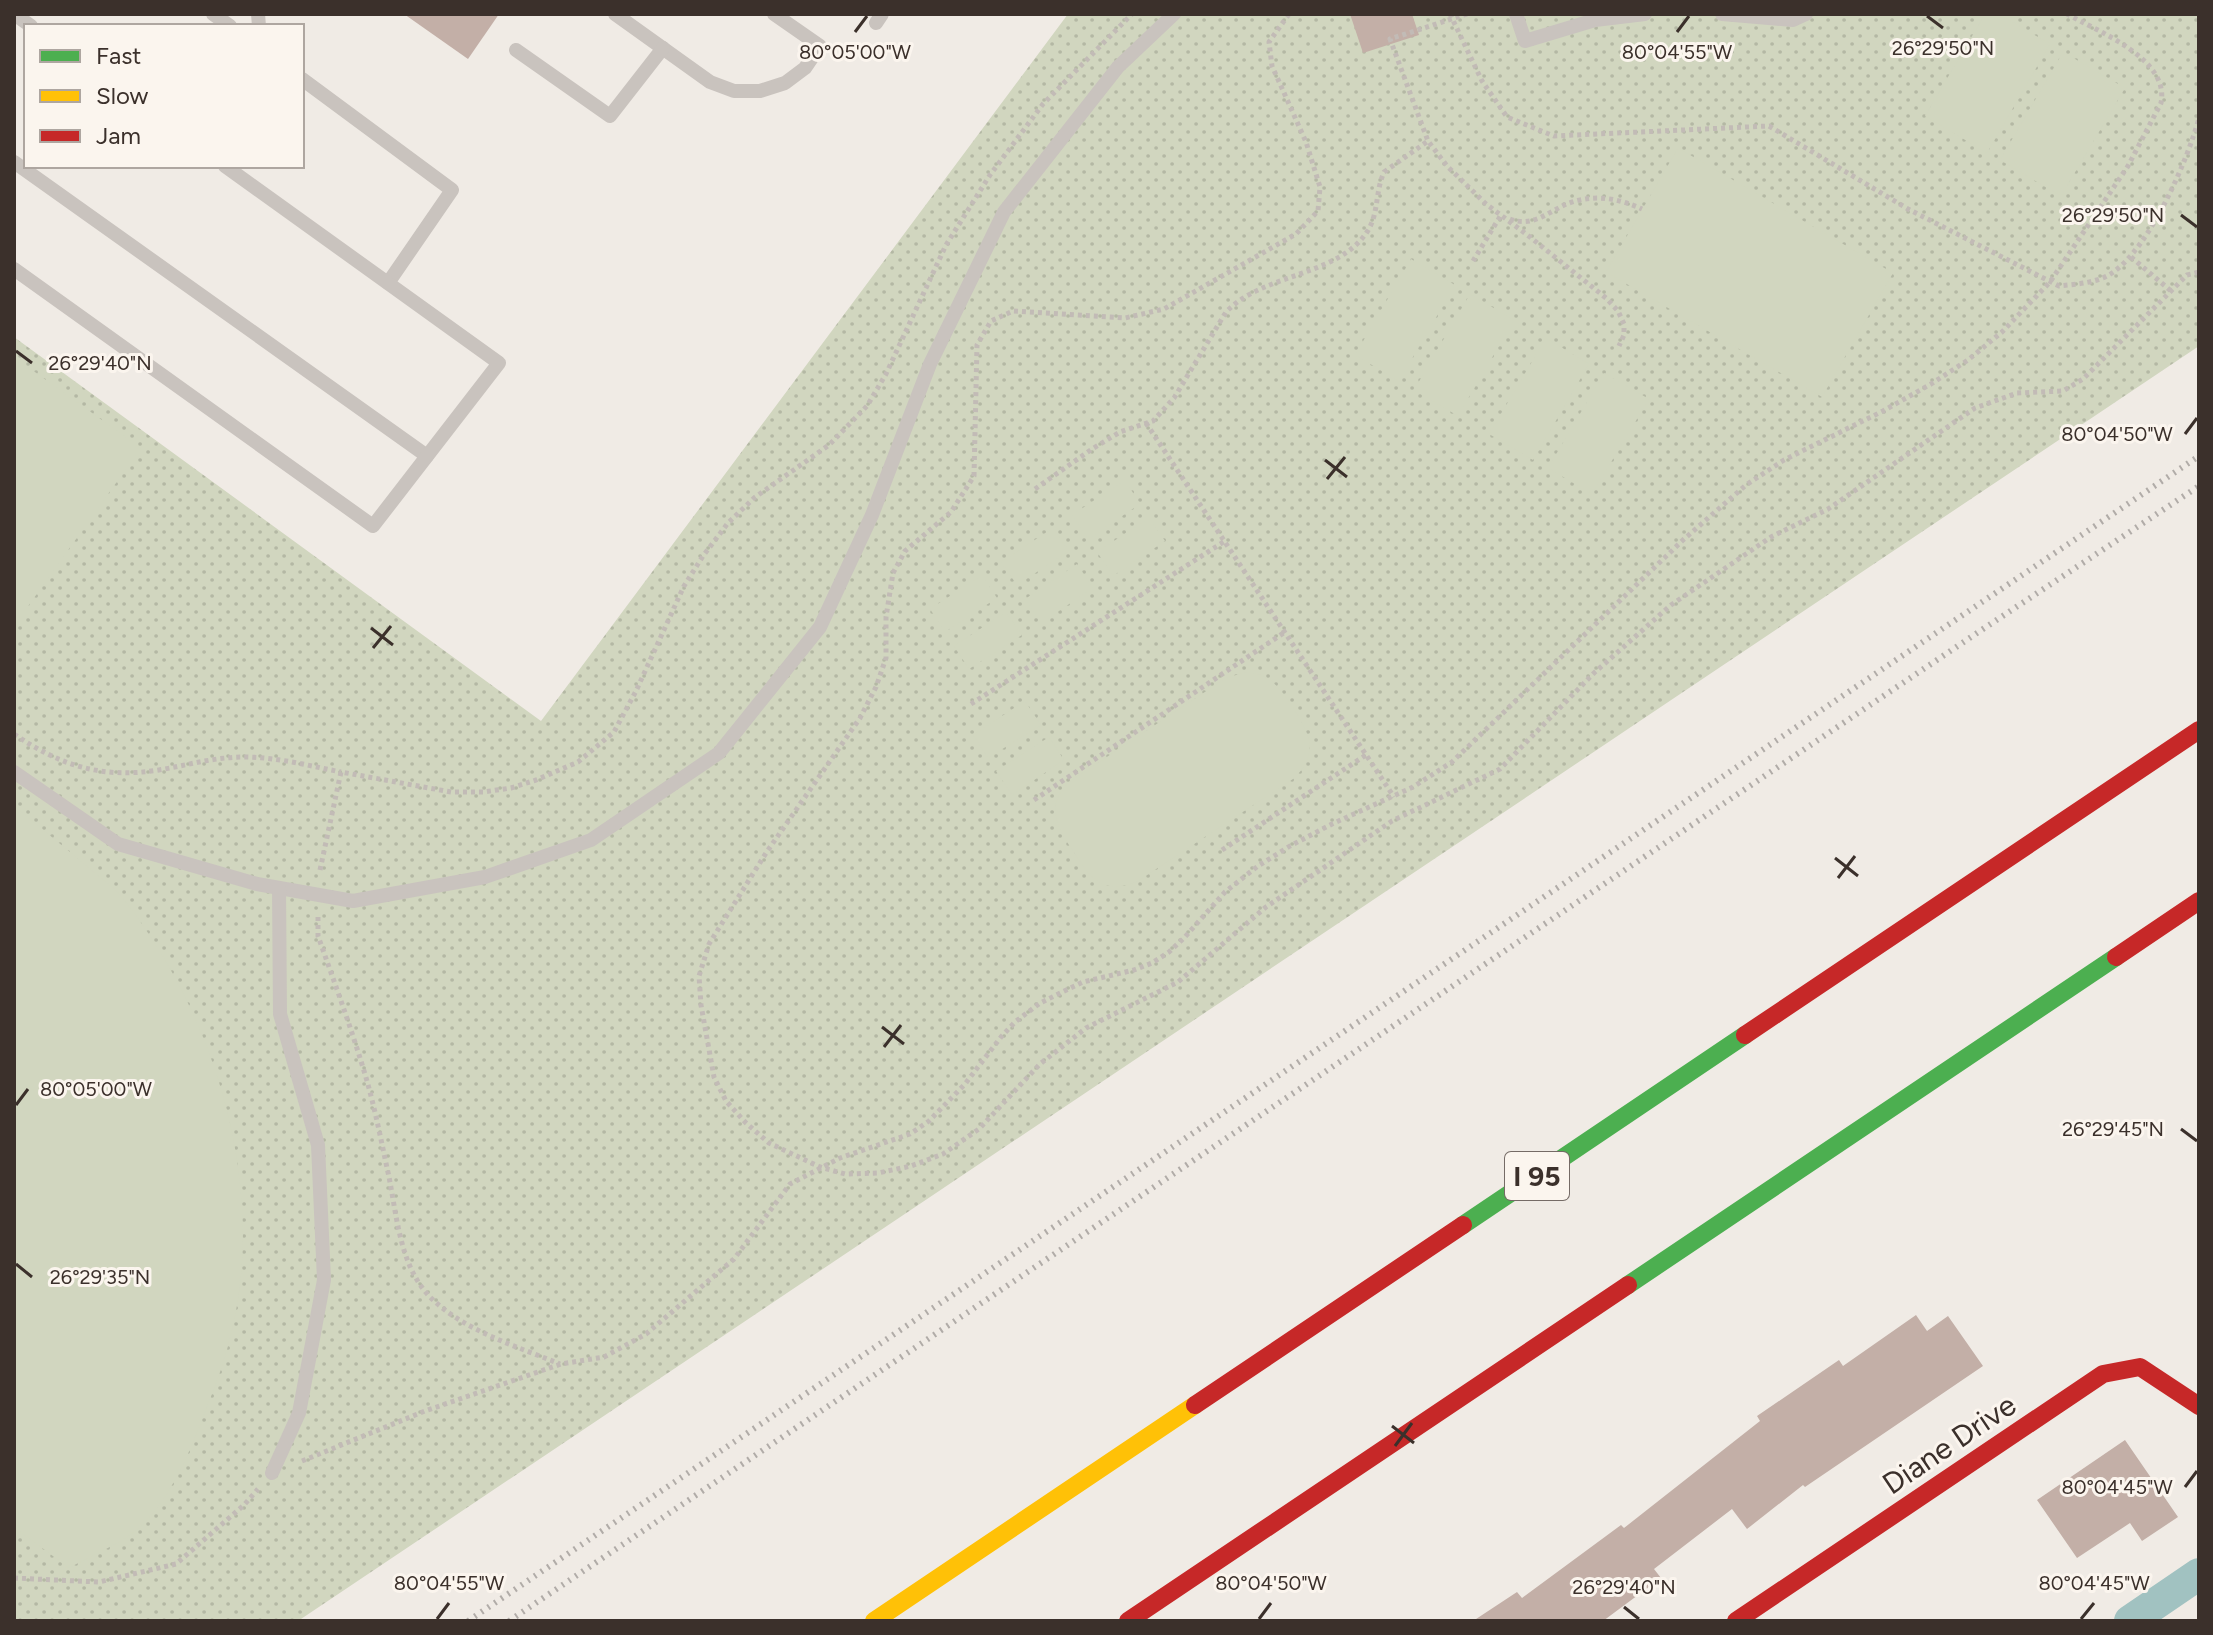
<svg xmlns="http://www.w3.org/2000/svg" width="2213" height="1635" viewBox="0 0 2213 1635" font-family="Figtree,sans-serif">
<style>
.park{fill:url(#park-dots)}
.pitch{fill:#d1d6bf}
.lines{fill:none;stroke-linecap:round;stroke-linejoin:round}
.canal{stroke:#a1c2c1;stroke-width:32}
.building{fill:#c3afa7}
.path{stroke:#c2bbb6;stroke-width:5;stroke-dasharray:4 4;stroke-linecap:butt}
.lane{stroke:#c9c3be;stroke-width:14}
.fast{stroke:#4caf50;stroke-width:18}
.slow{stroke:#ffc107;stroke-width:18}
.jam{stroke:#c62828;stroke-width:18}
.rail{stroke:#b1aca8;stroke-width:6;stroke-dasharray:2 6;stroke-linecap:butt}
.ticks{fill:none;stroke:#3b302b;stroke-width:3}
.labels{text-anchor:middle;dominant-baseline:central;stroke-width:6;stroke-linejoin:round;paint-order:stroke}
.shield{fill:#fbf5ee;stroke:#756b66;stroke-width:2}
.shield-label{font-size:28px;font-weight:bold;fill:#3b302b}
.street-label{font-size:30px;fill:#3b302b;stroke:#fbf5ee}
.ticks-label{font-size:20px;text-anchor:middle;fill:#3b302b;stroke:#fbf5ee;stroke-width:6;stroke-linejoin:round;paint-order:stroke}
</style>
<defs>
<pattern id="park-dots" width="8" height="8" patternUnits="userSpaceOnUse" patternTransform="scale(2)"><rect width="8" height="8" fill="#d1d6bf"/><path d="M2 2h.1M6 6h.1" fill="none" stroke="#b4b8a4" stroke-width="1.8" stroke-linecap="round"/></pattern>
</defs>
<rect width="100%" height="100%" fill="#f0ebe5"/>
<path class="park" d="M1068,14H2199V346L298,1621H14V337L541,721Z"/>
<g class="pitch">
<path d="M1985,14H1999L2050,44L1987,153L1925,116Z"/>
<path d="M2063,52L2125,88L2061,196L2000,160Z"/>
<path d="M1678,148L1893,273L1822,397L1606,272Z"/>
<path d="M1411,259L1455,285L1399,381L1355,355Z"/>
<path d="M1470,294L1514,320L1458,416L1414,390Z"/>
<path d="M1546,338L1589,364L1533,460L1489,434Z"/>
<path d="M14,357L141,448L14,626Z"/>
<path d="M1604,373L1649,399L1592,494L1548,468Z"/>
<path d="M1125,480L1140,504L1088,539L1072,515Z"/>
<path d="M1149,518L1165,541L1113,576L1097,552Z"/>
<path d="M1053,528L1069,551L1017,585L1001,562Z"/>
<path d="M1077,564L1093,588L1041,623L1025,599Z"/>
<path d="M982,575L997,598L945,632L930,609Z"/>
<path d="M1006,612L1022,635L969,669L954,646Z"/>
<path d="M1246,672C1255,673 1262,674 1270,680C1283,689 1309,729 1310,745C1310,760 1303,770 1293,779L1138,881C1103,896 1090,878 1073,851C1056,826 1044,803 1072,780L1226,678Z"/>
<path d="M1025,701L1041,725L988,758L973,735Z"/>
<path d="M1049,737L1064,760L1012,795L996,771Z"/>
<path d="M14,806C39,826 64,847 89,868C99,877 112,885 121,896C215,1013 268,1186 231,1334C225,1360 216,1385 206,1409C192,1447 174,1491 146,1521C130,1540 91,1556 69,1568L14,1527Z"/>
</g>
<g class="lines">
<path class="canal" d="M2130,1621L2199,1574"/>
</g>
<g class="building">
<path d="M404,14H499L468,59Z"/>
<path d="M1350,14H1412L1419,35L1363,53Z"/>
<path d="M1916,1315L1927,1331L1948,1316L1983,1366L1805,1487L1803,1485L1747,1529L1732,1509L1654,1569L1661,1578L1603,1621H1473L1517,1592L1522,1598L1621,1525L1624,1528L1760,1421L1757,1416L1839,1360L1843,1366Z"/>
<path d="M2125,1440L2178,1517L2142,1541L2130,1523L2077,1558L2037,1500Z"/>
</g>
<g class="lines">
<g class="path">
<path d="M1289,14L1269,42L1272,66L1306,142L1320,187L1318,211L1296,234L1164,309L1125,318L1013,311L991,321L977,345L974,476L951,512L905,551L893,573L886,617V658L876,687L860,718L766,853L709,944L699,976L701,1005L714,1077L726,1101L746,1123L769,1143L820,1167L845,1174L878,1173L911,1166L943,1154L979,1129L1040,1064L1086,1028L1178,982L1266,907L1392,821L1500,769L1594,673L1671,605L1771,537L1828,509L1975,408L2017,393L2063,391L2083,379L2187,275L2199,272"/>
<path d="M1450,14L1482,81L1507,117L1554,136L1769,126L1908,209L2059,286C2077,284 2097,283 2112,273C2150,247 2187,162 2199,118"/>
<path d="M1467,14L1390,39L1428,141L1447,166L1486,204L1530,237L1606,298L1618,311L1624,324V335L1619,346"/>
<path d="M1510,219C1533,228 1549,211 1569,203C1594,194 1618,198 1642,209"/>
<path d="M2131,257L2171,291"/>
<path d="M1473,261L1501,215"/>
<path d="M1146,423L1394,797"/>
<path d="M1035,489L1092,449L1120,432L1153,421L1174,398L1226,312C1263,273 1337,277 1367,232C1379,214 1375,192 1384,172L1428,141"/>
<path d="M971,704L1225,541"/>
<path d="M14,734C61,766 102,779 159,770C188,765 215,757 244,757C277,757 310,766 341,772"/>
<path d="M1034,800L1285,632"/>
<path d="M1222,850L1366,755"/>
<path d="M320,870L341,772L451,792H483L511,788L536,780L578,762L614,732L636,691L684,586L703,556L728,523L754,498L829,445L867,406L886,374L946,245L990,175L1043,104L1132,14"/>
<path d="M318,917V936C335,984 353,1033 367,1081C376,1113 382,1145 389,1177C397,1217 400,1266 430,1297C464,1331 516,1346 560,1364"/>
<path d="M302,1461L425,1411L561,1364L604,1357L646,1334L734,1259L790,1184L840,1158L910,1134L929,1121L965,1084L1001,1037L1015,1022L1040,1003L1083,982L1134,970L1152,963L1169,952L1184,938L1225,892L1258,866L1290,846L1332,824L1413,787L1452,762L1683,540L1746,485L1784,460L1883,411L1931,384L1968,360L2002,332L2050,282L2128,166L2161,103C2170,59 2099,32 2067,14"/>
<path d="M14,1578L99,1582L176,1564L244,1505L258,1489"/>
</g>
<g class="lane">
<path d="M14,14L31,26"/>
<path d="M213,14L230,26"/>
<path d="M258,14L259,26"/>
<path d="M615,14L710,82L734,91H760L785,83L805,68L820,46L774,14"/>
<path d="M1516,14L1525,41L1595,20L1645,14"/>
<path d="M1722,14L1793,20L1806,14"/>
<path d="M876,23L882,14"/>
<path d="M516,50L610,116L663,48"/>
<path d="M302,79L452,190L388,283"/>
<path d="M14,162L427,456"/>
<path d="M14,269L373,526L499,363L225,166"/>
<path d="M14,772L118,844L257,884L353,901L485,877L591,840L719,753L820,627L872,515L930,364L1004,212L1118,67L1174,14"/>
<path d="M272,1473L299,1413L324,1280L318,1145L280,1014L279,888"/>
</g>
<g class="fast">
<path d="M1463,1225L1745,1035"/>
<path d="M1628,1285L2116,957"/>
</g>
<path class="slow" d="M874,1621L1195,1405"/>
<g class="jam">
<path d="M2116,957L2199,901"/>
<path d="M1745,1035L2199,730"/>
<path d="M1195,1405L1463,1225"/>
<path d="M1128,1621L1628,1285"/>
<path d="M1736,1621L2103,1374L2140,1367L2199,1406"/>
</g>
<g class="rail">
<path d="M468,1621L2199,456"/>
<path d="M509,1621L1983,629L2199,486"/>
</g>
</g>
<path class="ticks" d="M1927,16L1943,28M855,32L867,16M1677,32L1689,16M2181,215L2197,227M16,351L32,363M2185,434L2197,418M1325,460L1347,477M1327,479L1345,457M371,628L393,645M373,648L391,626M1835,858L1858,876M1838,878L1855,856M882,1027L904,1044M884,1047L901,1025M16,1105L28,1089M2181,1129L2197,1141M16,1264L32,1277M1392,1426L1414,1443M1395,1446L1412,1423M2185,1487L2197,1471M1624,1607L1639,1619M437,1619L449,1603M1259,1619L1271,1603M2081,1619L2094,1603"/>
<g class="labels">
<rect class="shield" x="1505" y="1152" width="64" height="48" rx="6"/>
<g class="shield-label">
<text x="1537" y="1176">I 95</text>
</g>
<g class="street-label">
<text transform="translate(1949 1444) rotate(-34)">Diane Drive</text>
</g>
</g>
<g class="ticks-label">
<text x="1943" y="55">26°29'50"N</text>
<text x="855" y="59">80°05'00"W</text>
<text x="1677" y="59">80°04'55"W</text>
<text x="2113" y="222">26°29'50"N</text>
<text x="100" y="370">26°29'40"N</text>
<text x="2117" y="441">80°04'50"W</text>
<text x="96" y="1096">80°05'00"W</text>
<text x="2113" y="1136">26°29'45"N</text>
<text x="100" y="1284">26°29'35"N</text>
<text x="2117" y="1494">80°04'45"W</text>
<text x="449" y="1590">80°04'55"W</text>
<text x="1271" y="1590">80°04'50"W</text>
<text x="2094" y="1590">80°04'45"W</text>
<text x="1624" y="1594">26°29'40"N</text>
</g>
<rect width="2213" height="1635" fill="none" stroke="#3b302b" stroke-width="32"/>
<rect x="24" y="24" width="280" height="144" fill="#fbf5ee" stroke="#aea6a0" stroke-width="2"/>
<rect x="40" y="50" width="40" height="12" fill="#4caf50" stroke="#aea6a0" stroke-width="2"/>
<text x="96" y="64" font-size="24" fill="#3b302b">Fast</text>
<rect x="40" y="90" width="40" height="12" fill="#ffc107" stroke="#aea6a0" stroke-width="2"/>
<text x="96" y="104" font-size="24" fill="#3b302b">Slow</text>
<rect x="40" y="130" width="40" height="12" fill="#c62828" stroke="#aea6a0" stroke-width="2"/>
<text x="96" y="144" font-size="24" fill="#3b302b">Jam</text>
</svg>
